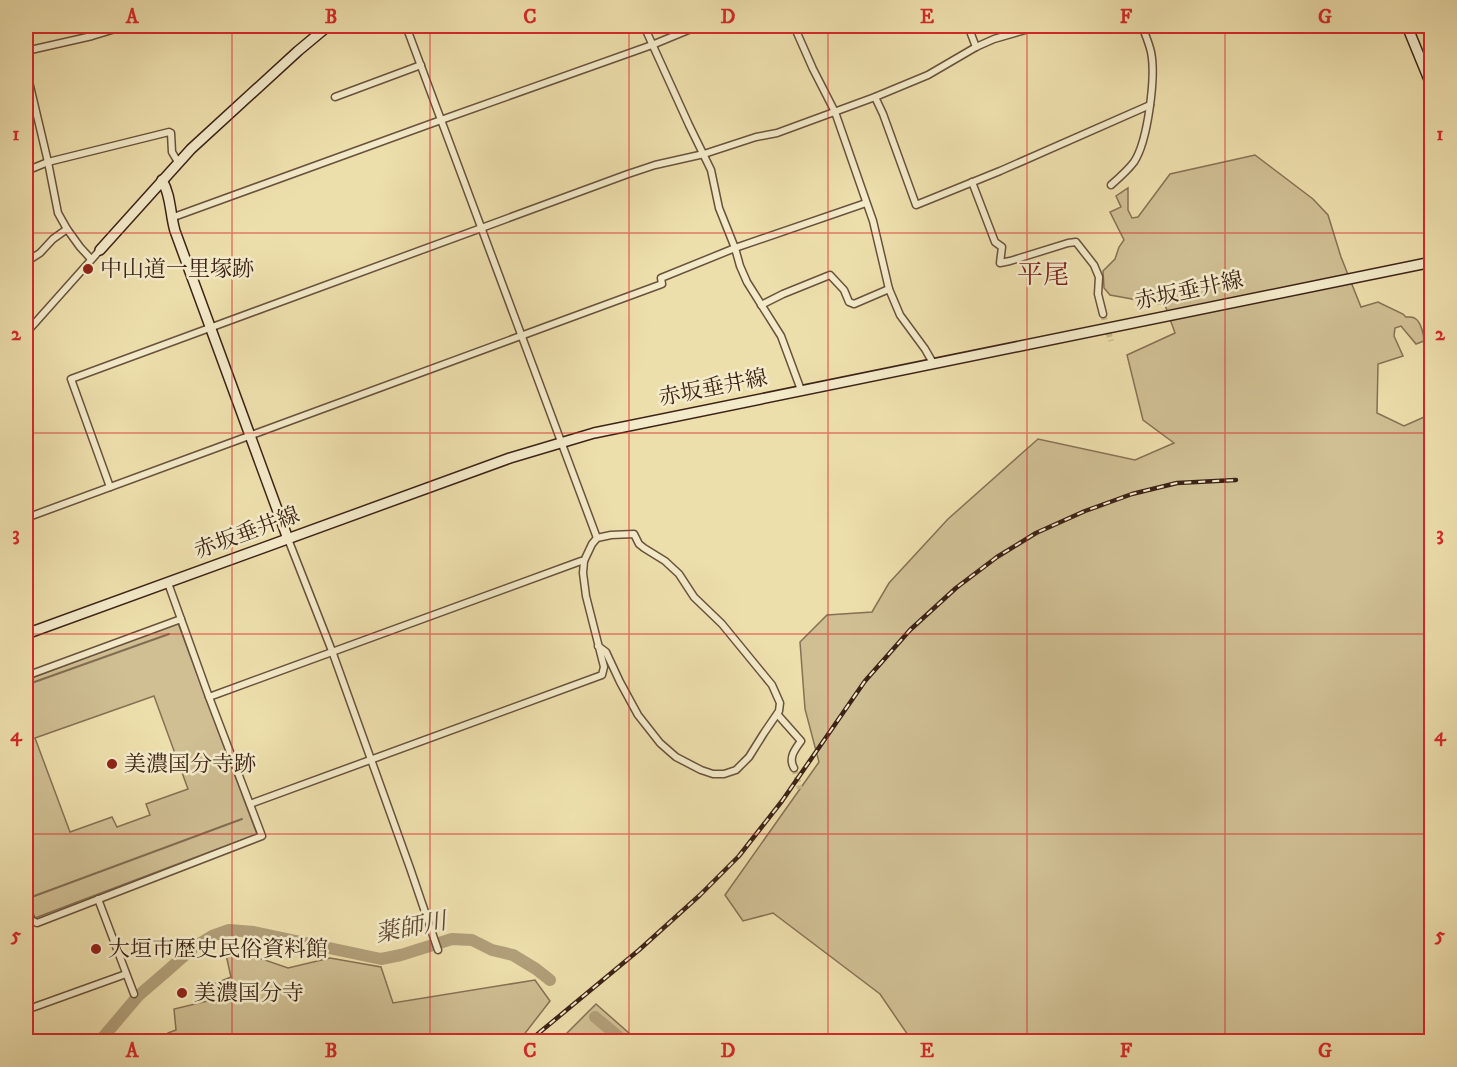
<svg xmlns="http://www.w3.org/2000/svg" width="1457" height="1067" viewBox="0 0 1457 1067" font-family="'IM FELL DW Pica','Noto Serif JP',serif">
<style>
.green{fill:#cfbf93;stroke:#867155;stroke-width:1.5;fill-rule:evenodd}
.lines{fill:none;stroke-linecap:round;stroke-linejoin:round}
.stream{stroke:#836d52;stroke-width:2}
.river{stroke:#b19f79;stroke-width:12}
.street-tunnel{stroke:#cab98e;stroke-width:6;stroke-dasharray:6 3;stroke-linecap:butt}
.street-casing{stroke:#69523c;stroke-width:9}
.secondary-casing{stroke:#3d2317;stroke-width:12}
.street{stroke:#f3eac9;stroke-width:6}
.secondary{stroke:#f3eac9;stroke-width:9}
.rail-casing{stroke:#3d2317;stroke-width:4.5}
.rail{stroke:#f3eac9;stroke-width:2;stroke-dasharray:7;stroke-linecap:butt}
.grid{fill:none;stroke:#d62828;stroke-width:1.5;stroke-opacity:0.55}
.poi-dot{fill:#8f2418;stroke:#f3eac9;stroke-width:2}
.labels{text-anchor:middle;dominant-baseline:central;stroke-width:5;stroke-linejoin:round;paint-order:stroke}
.poi-label{font-size:22px;fill:#3d2317;stroke:#f3eac9;text-anchor:start}
.street-label{font-size:22px;fill:#3d2317;stroke:#f3eac9}
.water-label{font-size:24px;font-style:italic;fill:#604834;stroke:#f3eac9}
.quarter-label{font-size:26px;fill:#7a1f14;stroke:#f3eac9}
.neatline{fill:none;stroke:#d62828;stroke-width:2}
.grid-label{font-size:20px;text-anchor:middle;font-weight:bold;fill:#d62828}
</style>
<rect width="100%" height="100%" fill="#eddfac"/>
<filter id="stains"><feTurbulence type="fractalNoise" baseFrequency=".00333" numOctaves="4"/><feColorMatrix values="0 0 0 0 .2 0 0 0 0 .09 0 0 0 0 .02 0 0 0 .5 -.17"/></filter>
<radialGradient id="worn" r=".72"><stop offset=".6" stop-color="#630" stop-opacity="0"/><stop offset="1" stop-color="#630" stop-opacity=".3"/></radialGradient>
<g class="green">
<path d="M1255,155L1313,199L1328,215L1341,257L1361,307L1378,302L1403,314L1406,317C1410,317 1413,316 1416,319C1421,323 1424,335 1424,341L1416,344L1401,326L1395,328L1394,336L1403,356L1378,364L1377,413L1404,426L1431,414V1041H912L880,994L773,913L743,921L725,895L819,762L805,709L800,642L827,615L872,612L889,583L948,519L1038,439L1135,460L1174,443L1143,420L1127,355L1175,333L1165,305L1110,295L1104,288L1103,271L1115,259L1119,247L1124,240L1110,212L1121,207L1116,196L1128,188V210L1132,218L1138,217L1170,174Z"/>
<path d="M178,623L257,834L35,918L26,894V680ZM154,696L188,789L146,804L150,815L117,827L112,817L70,832L35,738Z"/>
<path d="M224,946L288,968L330,958L381,967L393,1003L535,980L550,1001L519,1041H170L168,1033L176,1030L174,1009L212,1000L211,985L231,977Z"/>
<path d="M596,1004L638,1041H559Z"/>
</g>
<g class="lines">
<g class="stream">
<path d="M26,685L169,634"/>
<path d="M26,889L29,898L242,819"/>
</g>
<g class="river">
<path d="M595,1017L625,1042"/>
<path d="M99,1042L138,996L167,971L194,947L212,936L229,930L254,932L381,959L401,955L452,939L472,940L492,950L513,955L536,969L550,980"/>
</g>
<g class="street-tunnel">
<path d="M1103,314L1111,341"/>
<path d="M794,768L800,789"/>
</g>
<defs>
<g id="street">
<path d="M406,26L597,538"/>
<path d="M644,26L689,125L711,170L719,208L735,248L740,266L747,282L781,336L801,390"/>
<path d="M794,26L813,69L835,112L873,221L889,289L900,315L925,349L933,363"/>
<path d="M968,26L976,47"/>
<path d="M26,51L92,36L125,26"/>
<path d="M26,69L48,162L58,213L67,229L80,247L91,259"/>
<path d="M335,97L421,65"/>
<path d="M875,97L883,114L916,205L1000,171L1150,105"/>
<path d="M26,171L48,162L169,132L171,133L172,152L178,162"/>
<path d="M972,182L995,242L1002,247L1000,263L1010,261L1068,243L1076,242L1094,265L1099,277L1098,294L1103,314"/>
<path d="M1111,185C1119,178 1128,170 1134,162C1148,141 1156,76 1151,52C1149,43 1145,34 1142,26"/>
<path d="M171,218L441,120L652,45L698,26"/>
<path d="M26,262L40,253L53,239L67,229"/>
<path d="M761,305L783,294L830,275L844,290L849,302L854,304L889,289"/>
<path d="M26,333L100,250"/>
<path d="M110,487L71,379L628,174L655,165L704,154L756,137L777,133L875,97L928,75L976,47L994,39L1039,26"/>
<path d="M26,518L662,284L661,278L735,248L866,203"/>
<path d="M288,539L332,651L410,868L438,950"/>
<path d="M26,676L181,619"/>
<path d="M209,697L581,561H584"/>
<path d="M778,715L801,741C795,749 788,758 794,768"/>
<path d="M250,804L602,675L604,667L586,596L583,573L584,561L592,544L597,538L611,535L634,534L639,544L644,548L665,561L679,574L694,597L722,624L772,685L780,703L779,711L764,733L749,757L736,770L724,774H713L701,770L676,757L660,743L638,715L620,682L606,652L598,646"/>
<path d="M98,899L134,994"/>
<path d="M26,904L31,920L37,923L262,836L209,697L168,583"/>
<path d="M26,1010L126,974"/>
</g>
<g id="secondary">
<path d="M1407,26L1432,87"/>
<path d="M162,180C171,195 170,214 175,231L288,539"/>
<path d="M100,250L191,149L298,51L328,26"/>
<path d="M26,634L510,458L594,433L1432,262"/>
</g>
</defs>
<use href="#street" class="street-casing"/>
<use href="#secondary" class="secondary-casing"/>
<use href="#street" class="street"/>
<use href="#secondary" class="secondary"/>
<defs>
<path id="rail" d="M528,1042L639,950L700,895L739,856L782,801L865,681L910,630L956,588L997,557L1036,533L1085,511L1132,494L1177,483L1236,480"/>
</defs>
<use href="#rail" class="rail-casing"/>
<use href="#rail" class="rail"/>
</g>
<path class="grid" d="M232,26V1042M430,26V1042M629,26V1042M828,26V1042M1027,26V1042M1225,26V1042M26,233H1432M26,433H1432M26,634H1432M26,834H1432"/>
<g class="poi-dot">
<circle cx="88" cy="269" r="6"/>
<circle cx="112" cy="764" r="6"/>
<circle cx="96" cy="949" r="6"/>
<circle cx="182" cy="993" r="6"/>
</g>
<g class="labels">
<g class="poi-label">
<text x="100" y="269">中山道一里塚跡</text>
<text x="124" y="764">美濃国分寺跡</text>
<text x="108" y="949">大垣市歴史民俗資料館</text>
<text x="194" y="993">美濃国分寺</text>
</g>
<g class="street-label">
<text transform="translate(1189 291) rotate(-12)">赤坂垂井線</text>
<text transform="translate(713 388) rotate(-11)">赤坂垂井線</text>
<text transform="translate(247 533) rotate(-20)">赤坂垂井線</text>
</g>
<g class="water-label">
<text transform="translate(411 928) rotate(-11)">薬師川</text>
</g>
<g class="quarter-label">
<text x="1043" y="275">平尾</text>
</g>
</g>
<rect width="1457" height="1067" fill="none" stroke="#eddfac" stroke-width="66"/>
<rect x="33" y="33" width="1391" height="1001" class="neatline"/>
<g class="grid-label">
<text x="132" y="23">A</text>
<text x="331" y="23">B</text>
<text x="530" y="23">C</text>
<text x="728" y="23">D</text>
<text x="927" y="23">E</text>
<text x="1126" y="23">F</text>
<text x="1325" y="23">G</text>
<text x="16" y="140">1</text>
<text x="1440" y="140">1</text>
<text x="16" y="340">2</text>
<text x="1440" y="340">2</text>
<text x="16" y="540">3</text>
<text x="1440" y="540">3</text>
<text x="16" y="741">4</text>
<text x="1440" y="741">4</text>
<text x="16" y="941">5</text>
<text x="1440" y="941">5</text>
<text x="132" y="1057">A</text>
<text x="331" y="1057">B</text>
<text x="530" y="1057">C</text>
<text x="728" y="1057">D</text>
<text x="927" y="1057">E</text>
<text x="1126" y="1057">F</text>
<text x="1325" y="1057">G</text>
</g>
<rect width="100%" height="100%" filter="url(#stains)"/>
<rect width="100%" height="100%" fill="url(#worn)"/>
</svg>
